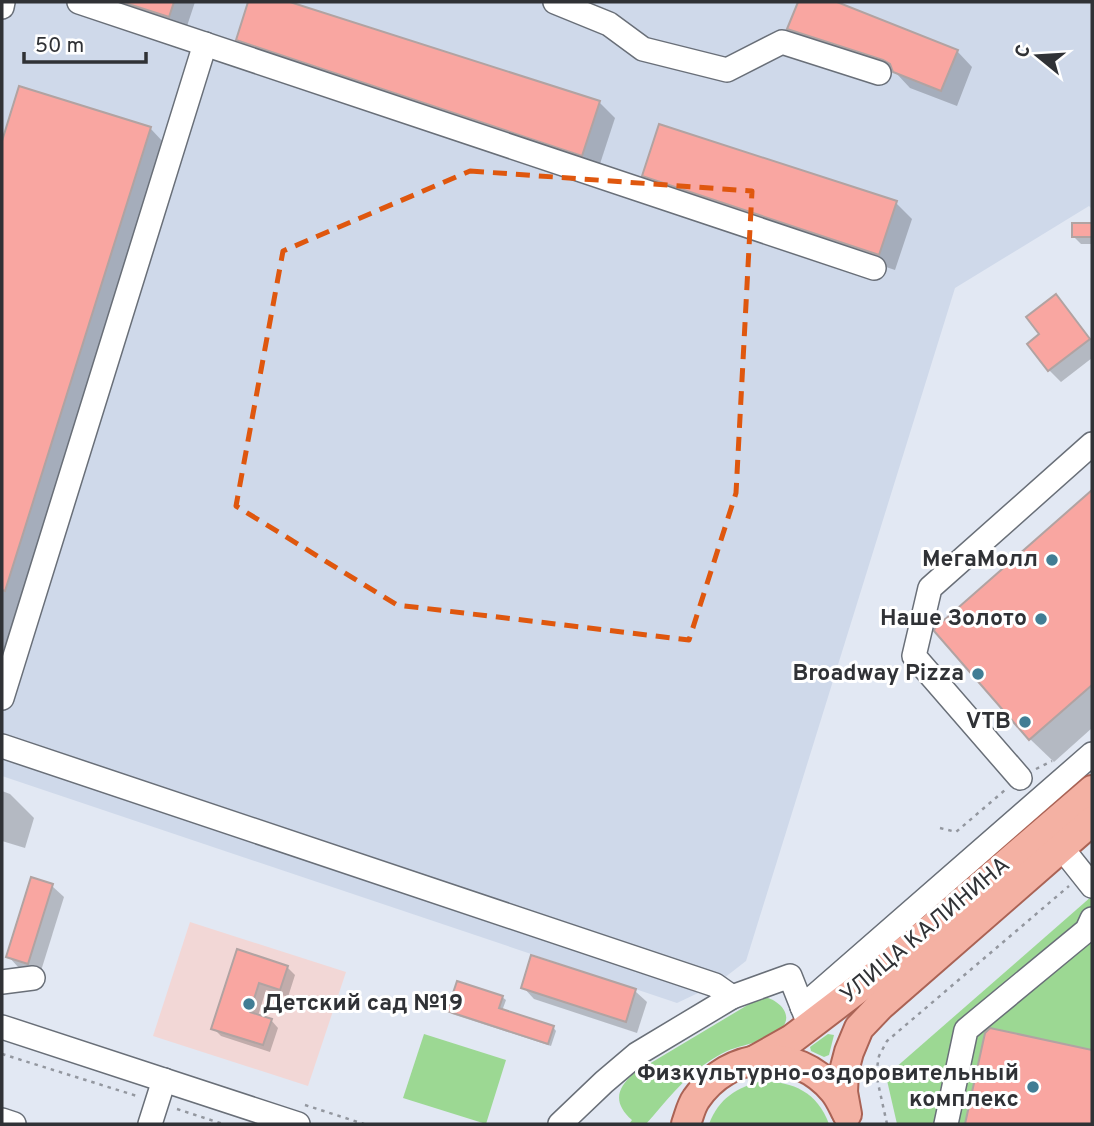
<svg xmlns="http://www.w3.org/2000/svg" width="1094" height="1126" viewBox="0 0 1094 1126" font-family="Overpass,sans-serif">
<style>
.commercial{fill:#f2d7d6}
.built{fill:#cfd9ea}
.green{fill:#9cd893}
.shadow{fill:#0003}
.building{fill:#f9a6a1;stroke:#b1a3a2;stroke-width:2}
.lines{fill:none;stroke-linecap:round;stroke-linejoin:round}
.minor-casing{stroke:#696f78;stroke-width:26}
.major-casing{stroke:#aa6355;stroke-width:32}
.path{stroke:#93979f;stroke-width:2.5;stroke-dasharray:3.5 5;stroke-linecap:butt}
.minor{stroke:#fff;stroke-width:23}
.major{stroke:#f4b1a3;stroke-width:28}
.marked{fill:none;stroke:#df570e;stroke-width:5;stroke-dasharray:14 9;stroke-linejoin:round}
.poi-dot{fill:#417d94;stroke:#fff;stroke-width:2.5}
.labels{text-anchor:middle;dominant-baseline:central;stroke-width:6;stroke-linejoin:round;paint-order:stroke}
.poi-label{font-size:23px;font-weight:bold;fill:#303236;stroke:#fff;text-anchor:end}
.street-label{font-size:23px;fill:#303236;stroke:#fff}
</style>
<rect width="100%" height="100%" fill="#e2e8f3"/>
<path class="commercial" d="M190,922L346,972L308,1086L153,1036Z"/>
<path class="built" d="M2,2H1092V209L1089,206L955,288L746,961L715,985L677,1003L2,776Z"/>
<g class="green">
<path d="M1092,896V1124H897L886,1076Z"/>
<path d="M765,997C778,1000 794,1014 782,1028C773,1040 741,1045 727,1051C720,1054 714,1058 708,1062C684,1077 665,1103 646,1124H629L632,1120C613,1103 616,1089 634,1073L756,1000Z"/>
<path d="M424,1034L506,1060L486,1124L403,1098Z"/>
<path d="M828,1034L834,1035L829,1055L824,1057L811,1051L810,1047Z"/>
<path d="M762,1081C794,1082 817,1092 829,1124H709C719,1098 736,1088 762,1081Z"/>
</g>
<g class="shadow">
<path d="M62,2H195L185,32L84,9Z"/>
<path d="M250,2H284L599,102L615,118L598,170L254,55L238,39Z"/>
<path d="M800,2H833L957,51L972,67L957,106L910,88L896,73L805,44L789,29Z"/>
<path d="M20,88L150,128L165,144L2,665V147Z"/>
<path d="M644,175L896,203L912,219L895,270L660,191Z"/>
<path d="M1074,225H1092V244H1081L1073,236Z"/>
<path d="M1055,297L1067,308L1092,341V358L1061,382L1049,370L1029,344L1041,335Z"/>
<path d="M1092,492V728L1054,762L1030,739L936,631Z"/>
<path d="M2,791L10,794L34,818L25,848L2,841Z"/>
<path d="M52,886L64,897L40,974L19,968L8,956Z"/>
<path d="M238,951L287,967L295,975L288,997L266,990L258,1016L271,1020L278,1028L270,1052L221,1036L213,1028Z"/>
<path d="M523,987L635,991L647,1002L637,1033L534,999Z"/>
<path d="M502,997L506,1000L502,1011L553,1027L556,1031L551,1046L452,1014L449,1011Z"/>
<path d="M991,1030L1092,1052V1124H967L986,1034Z"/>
</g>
<g class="building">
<path d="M122,2H174L169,17Z"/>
<path d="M248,2H290L600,101L582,156L236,40Z"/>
<path d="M798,2H837L958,50L941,91L893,72L890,64L883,60L787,29Z"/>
<path d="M19,86L151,127L5,591L2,590V141Z"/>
<path d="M659,124L897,201L879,255L642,176Z"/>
<rect x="1072" y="223" width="20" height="14"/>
<path d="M1056,294L1090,339L1048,371L1027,344L1039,334L1026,317Z"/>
<path d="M1092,490V685L1029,740L934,631L935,628Z"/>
<path d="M31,877L53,884L28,964L6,957Z"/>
<path d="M237,949L288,966L280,990L259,983L250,1012L272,1019L263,1045L211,1029Z"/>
<path d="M531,955L636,989L626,1022L521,988Z"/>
<path d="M457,981L503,996L499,1008L554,1026L548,1044L447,1011Z"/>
<path d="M990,1028L1092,1050V1124H965L985,1033Z"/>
</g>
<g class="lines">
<defs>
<g id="minor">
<path d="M79,2L874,268"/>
<path d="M555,2L609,24L643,49L727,70L782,42L879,73"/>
<path d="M2,7L3,2"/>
<path d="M2,698L205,44"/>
<path d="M2,746L715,985L732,997"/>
<path d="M1020,778L914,656L930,588L1092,444"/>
<path d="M1061,847L1092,886"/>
<path d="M2,982L33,978"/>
<path d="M802,1007L1092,754"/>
<path d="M2,1027L298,1124"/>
<path d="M2,1120L14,1124"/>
<path d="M150,1124L164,1080"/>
<path d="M560,1124L604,1082L637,1054L732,997L790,976L807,1019"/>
<path d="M946,1124L966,1030L1087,930L1092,919"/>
</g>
<g id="major">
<path d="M753,1061L792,1039L884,969L1092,790"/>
<path d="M847,1114L843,1092L844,1071L849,1052L859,1028L880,1006L1092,821"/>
<path d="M686,1124C689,1116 691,1106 696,1099C729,1050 796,1045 834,1091C839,1097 842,1104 845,1110"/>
</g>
</defs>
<use href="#minor" class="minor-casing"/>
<use href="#major" class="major-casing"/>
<g class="path">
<path d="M1036,769L1052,761"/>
<path d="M940,828L956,832L1005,790"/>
<path d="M2,1054L137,1096"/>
<path d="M305,1105L364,1124"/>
<path d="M177,1109L223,1124"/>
<path d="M887,1124L876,1074L879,1056L887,1041L1069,886"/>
</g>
<use href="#minor" class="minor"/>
<use href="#major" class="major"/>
</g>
<path class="marked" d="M470,171L752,191L736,493L689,640L397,605L236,506L283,251Z"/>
<g class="poi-dot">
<circle cx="1052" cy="560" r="7"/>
<circle cx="1041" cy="619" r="7"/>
<circle cx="978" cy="674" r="7"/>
<circle cx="1025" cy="722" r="7"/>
<circle cx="249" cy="1004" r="7"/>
<circle cx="1033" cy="1087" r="7"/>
</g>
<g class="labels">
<g class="poi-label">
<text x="1038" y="560">МегаМолл</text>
<text x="1027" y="619">Наше Золото</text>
<text x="964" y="674">Broadway Pizza</text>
<text x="1011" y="722">VTB</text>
<text x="263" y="1004" text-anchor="start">Детский сад №19</text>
<text x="1019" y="1074">Физкультурно-оздоровительный<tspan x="1019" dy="26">комплекс</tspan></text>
</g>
<g class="street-label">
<text transform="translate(926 931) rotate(-40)">УЛИЦА КАЛИНИНА</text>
</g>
</g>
<rect width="1094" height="1126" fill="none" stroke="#303236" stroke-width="7"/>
<g transform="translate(1038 56) rotate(288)" stroke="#ffffff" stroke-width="5" paint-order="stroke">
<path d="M0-5L12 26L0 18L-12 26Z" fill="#303236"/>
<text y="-10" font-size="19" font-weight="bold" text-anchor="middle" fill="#303236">С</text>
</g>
<path d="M24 52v10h122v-10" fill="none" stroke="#303236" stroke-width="3.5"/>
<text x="35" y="52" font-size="21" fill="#303236" stroke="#ffffff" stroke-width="5" paint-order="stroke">50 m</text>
</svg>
